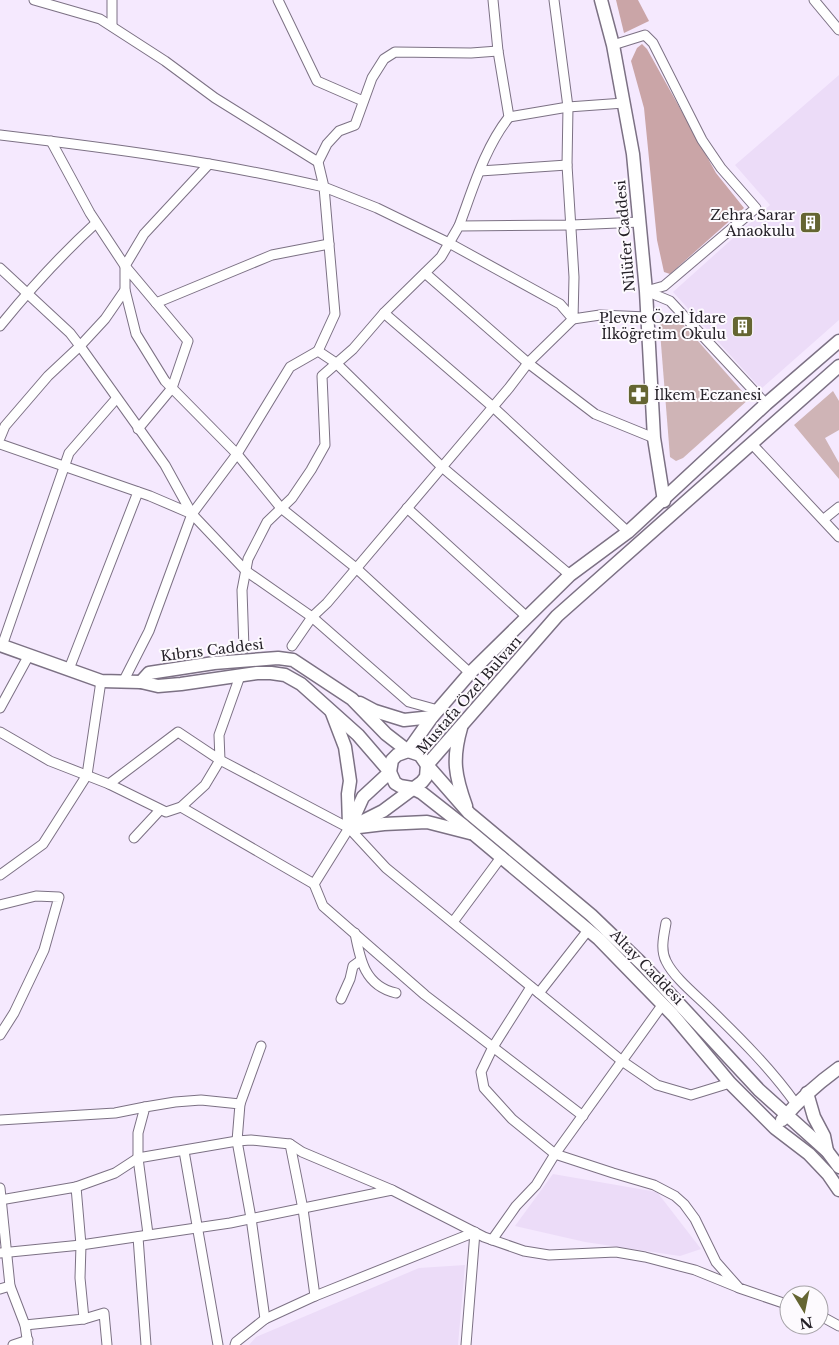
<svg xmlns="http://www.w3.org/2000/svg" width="839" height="1345" viewBox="0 0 839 1345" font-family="'Libre Baskerville',serif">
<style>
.built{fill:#ecdcf8}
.green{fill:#cfb4b6}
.forest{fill:#caa5a7}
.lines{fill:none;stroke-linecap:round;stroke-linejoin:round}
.street-casing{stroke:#7c7184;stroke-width:11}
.secondary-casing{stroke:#7c7184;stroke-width:15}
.street{stroke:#fff;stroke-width:9}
.secondary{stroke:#fff;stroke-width:12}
.labels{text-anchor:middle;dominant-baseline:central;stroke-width:4;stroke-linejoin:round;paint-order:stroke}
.poi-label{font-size:14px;fill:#242027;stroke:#fdfafe;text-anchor:end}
.street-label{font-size:14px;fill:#242027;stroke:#fdfafe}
</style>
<rect width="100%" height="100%" fill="#f5e9fe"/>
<g class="built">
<path d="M839,75V320L761,389L673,292L770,205L735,165Z"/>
<path d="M553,1174L657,1192L701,1249L680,1256L585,1242L515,1226Z"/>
<path d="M465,1265L458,1345H249L256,1337L419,1268Z"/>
</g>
<g class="green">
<path d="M675,315L749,399L683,458L676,461L670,457L659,319Z"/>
<path d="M833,391L839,401V430L825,438L839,463V479L794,425Z"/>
</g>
<g class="forest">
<path d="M616,0H638L649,21L624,33Z"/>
<path d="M642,44L647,49L716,173L744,208L670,274L664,272L657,240L644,108L631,61L637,48Z"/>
</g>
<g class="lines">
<defs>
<g id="street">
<path d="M34,0L100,19L165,61L215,98L318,162"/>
<path d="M278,0L317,81L363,101"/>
<path d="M554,0L568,107L567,165L574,277L573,319L600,315L647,317"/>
<path d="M814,0L839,30"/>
<path d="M112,26V0"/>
<path d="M613,45L645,35L653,43L702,140L721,168L756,208L664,286L646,291L670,301L766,404"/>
<path d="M509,117L568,107L624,103"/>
<path d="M0,135C109,148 217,162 324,187L335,314L318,351"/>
<path d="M51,141L90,213L125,266L144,234L209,164"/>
<path d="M480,171L567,165"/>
<path d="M459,226C473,189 484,149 509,117L498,51L493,0"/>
<path d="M0,268L70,333L80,346L165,465L192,514L150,496L0,444"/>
<path d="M425,273L528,363L595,414L654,438"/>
<path d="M125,290L136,334L165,381L237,454L281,508L356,568L470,673"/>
<path d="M156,303L272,255L329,244"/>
<path d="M384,313L493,407L628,532"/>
<path d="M0,326C30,289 61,255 96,223"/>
<path d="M0,438L5,426L48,376L80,346L105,319L125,290V266L188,341L172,388L138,429"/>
<path d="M752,444L839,537"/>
<path d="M407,508L527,617"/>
<path d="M192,514L246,571L312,617L409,702L438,710"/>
<path d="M824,519L839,507"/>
<path d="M2,646L69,453L116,399"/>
<path d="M292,646L312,617L327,603L509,388L528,363L573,319L560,304L449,243L377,208L324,187L318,162L327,144L339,131L355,125L372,78L384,59L395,52L471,53L498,51"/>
<path d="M244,649L242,590L248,559L267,522L292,498L311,470L325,445L322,376L353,349L384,313L441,257L459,226L572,225L640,222"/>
<path d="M69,669L138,492"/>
<path d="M123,682L149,631L192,514L237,454L290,367L318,351L336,363L442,467L570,575"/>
<path d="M0,708L29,655"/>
<path d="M0,732L50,761L109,784L178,732L220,760L219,735L240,676"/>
<path d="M109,784L166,812L181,807L205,785L220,760L349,828L386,868L622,1061L657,1085L691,1095L730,1083"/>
<path d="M181,807L314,884"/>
<path d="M349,828L314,884L323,906L425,995L583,1116"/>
<path d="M134,838L160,810"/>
<path d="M0,875L43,844L87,775L101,681"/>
<path d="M0,905L36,896L59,897L44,950L14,1013L0,1035"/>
<path d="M453,922L502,856"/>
<path d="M666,923C664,935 660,949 666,961C674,978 697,996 710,1009C741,1039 771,1069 796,1104"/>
<path d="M355,933C360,960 365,986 396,993"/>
<path d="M531,987L493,1047L481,1072L484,1088L512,1119L555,1154L613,1173L654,1185L675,1196L684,1204L695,1219L716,1262L739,1288L789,1305"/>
<path d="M539,993L589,929"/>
<path d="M341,999L350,979L353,966L360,961"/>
<path d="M240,1104L261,1046"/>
<path d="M0,1120L115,1113L145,1107"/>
<path d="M290,1144L303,1209L315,1296"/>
<path d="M184,1151L218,1345"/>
<path d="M0,1188L10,1286L25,1325L28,1345"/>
<path d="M392,1190L484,1237L524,1251L549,1255L616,1252L645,1257L695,1270L737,1287"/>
<path d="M0,1200L76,1187L81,1245L80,1278L84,1319L25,1325"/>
<path d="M148,1234L138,1158V1133L145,1107L175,1102L201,1100L240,1104L237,1141L251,1218L265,1319"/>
<path d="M138,1237L146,1345"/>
<path d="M492,1240L516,1206L536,1185L555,1154L663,1004"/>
<path d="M0,1253L81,1245L230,1223L392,1190L302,1152L290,1144L251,1140L237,1141L138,1158L115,1173L76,1187"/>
<path d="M0,1289L10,1286"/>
<path d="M819,1315L839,1326"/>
<path d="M84,1319L104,1313L107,1345"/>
<path d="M13,1345L28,1340"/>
<path d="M235,1345L236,1342L265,1319L315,1296L475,1232L466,1345"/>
</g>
<g id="secondary">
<path d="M601,0L613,45L633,154L646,291L654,438L664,501"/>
<path d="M0,645L101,681L141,682L158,686L181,684L257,673H271L285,675L301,684L358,735L390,772L395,783L400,786L412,788L422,793L464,826L599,939L673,1015L730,1083L775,1128L809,1154L828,1174L839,1190"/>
<path d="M141,682L149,673L214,663L278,658L293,660L352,699L386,734L408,751L420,755L427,765L469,813L591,915L643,965L759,1090L827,1151L839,1167"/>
<path d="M360,703L375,711L404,720L432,717"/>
<path d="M332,713L345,747L350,781L348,794L349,825"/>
<path d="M461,728C452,759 455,776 466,806"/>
<path d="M359,827L384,824L427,822L470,833"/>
<path d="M349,828L363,797L390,772L392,760L397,755L408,751L432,717L470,673L570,575L628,532L766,404L839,341"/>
<path d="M349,828L383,811L422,782L426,777L427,765L557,616L839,366"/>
<path d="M807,1093L814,1117L824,1136L827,1151"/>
<path d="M782,1120C799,1100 818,1083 839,1068"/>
</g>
</defs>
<use href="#street" class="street-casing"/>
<use href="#secondary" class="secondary-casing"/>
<use href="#street" class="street"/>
<use href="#secondary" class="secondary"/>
</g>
<defs>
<symbol id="building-square" viewBox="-11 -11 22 22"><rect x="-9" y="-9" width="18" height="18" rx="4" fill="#656532" stroke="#fdfafe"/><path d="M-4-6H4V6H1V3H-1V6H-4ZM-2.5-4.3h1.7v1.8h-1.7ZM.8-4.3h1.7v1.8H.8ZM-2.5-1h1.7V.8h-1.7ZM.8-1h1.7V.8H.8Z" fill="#fff"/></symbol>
<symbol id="pharmacy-square" viewBox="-11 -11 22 22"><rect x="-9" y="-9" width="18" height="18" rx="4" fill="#656532" stroke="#fdfafe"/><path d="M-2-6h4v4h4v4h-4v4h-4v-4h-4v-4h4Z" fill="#fff"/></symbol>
</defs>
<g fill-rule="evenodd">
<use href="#building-square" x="798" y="210" width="25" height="25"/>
<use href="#building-square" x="730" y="314" width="25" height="25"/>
<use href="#pharmacy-square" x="626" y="382" width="25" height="25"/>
</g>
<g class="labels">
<g class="poi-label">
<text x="795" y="215">Zehra Sarar<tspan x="795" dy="16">Anaokulu</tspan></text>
<text x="726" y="318">Plevne Özel İdare<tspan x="726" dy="16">İlköğretim Okulu</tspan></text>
<text x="654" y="395" text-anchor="start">İlkem Eczanesi</text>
</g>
<g class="street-label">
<text transform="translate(625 236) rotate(-95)">Nilüfer Caddesi</text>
<text transform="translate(212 650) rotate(-7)">Kıbrıs Caddesi</text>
<text transform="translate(469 695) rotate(-49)">Mustafa Özel Bulvarı</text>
<text transform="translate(647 967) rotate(46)">Altay Caddesi</text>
</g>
</g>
<g transform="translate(804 1310) rotate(170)"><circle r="24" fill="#fdfafe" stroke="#a6a3a8"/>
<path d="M0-4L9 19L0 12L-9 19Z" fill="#656532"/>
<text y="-8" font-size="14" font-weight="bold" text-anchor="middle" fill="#242027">N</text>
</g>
</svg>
